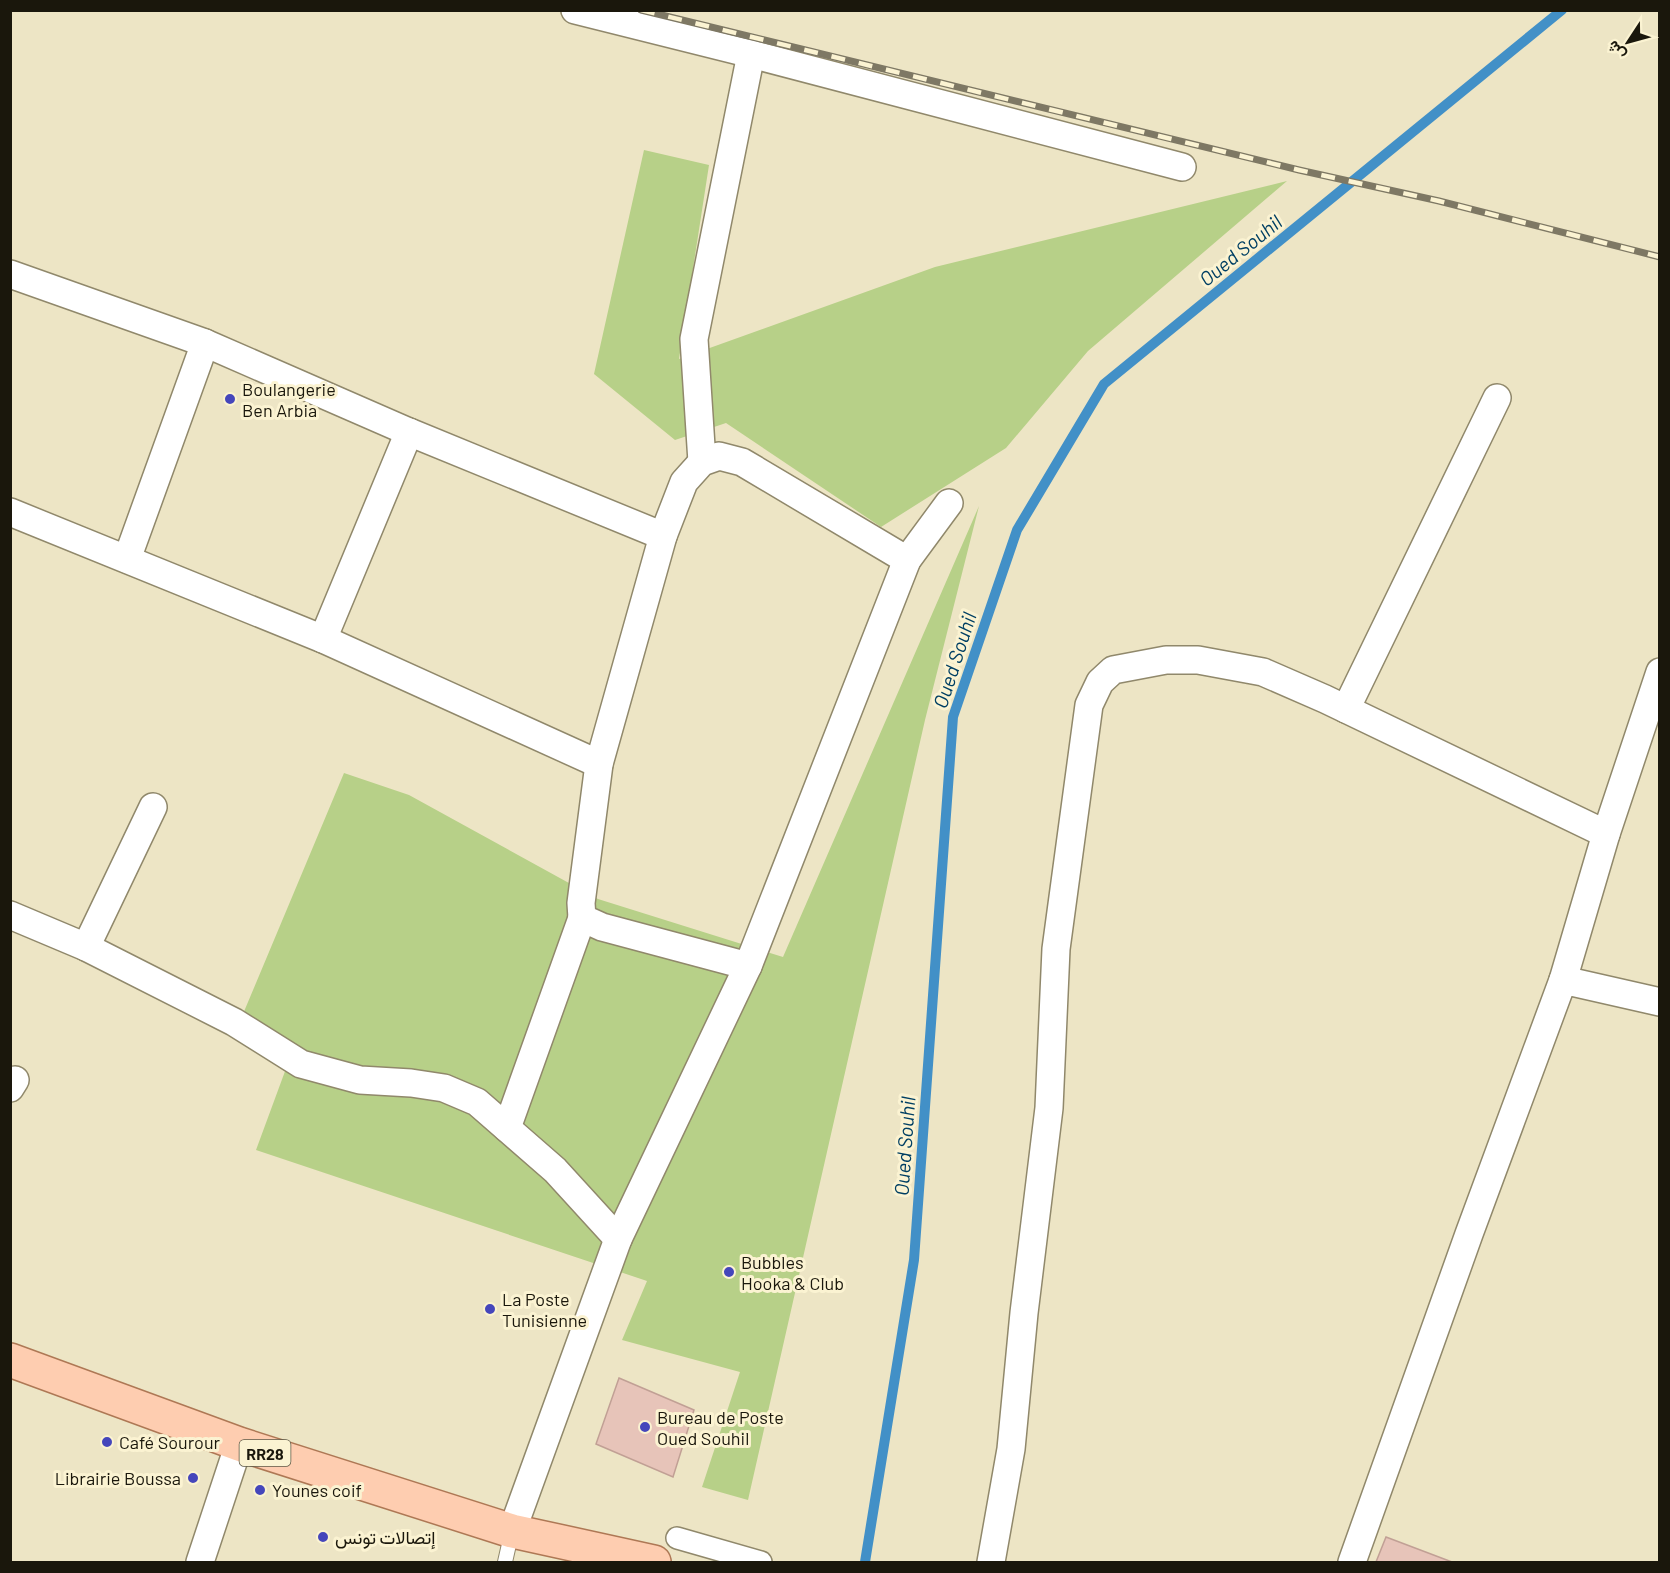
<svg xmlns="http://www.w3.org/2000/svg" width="1670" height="1573" viewBox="0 0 1670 1573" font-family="Barlow,Vazirmatn,sans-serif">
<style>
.green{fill:#b7d088}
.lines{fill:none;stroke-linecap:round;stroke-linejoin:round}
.stream{stroke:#4290c7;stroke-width:10}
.building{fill:#e7c4b9;stroke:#c1a095;stroke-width:1.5}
.service-casing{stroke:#90886b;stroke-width:16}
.pedestrian-casing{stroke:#90886b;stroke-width:24}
.minor-casing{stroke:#90886b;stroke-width:30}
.primary-casing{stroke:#ae7855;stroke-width:36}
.service{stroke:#fff;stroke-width:14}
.pedestrian{stroke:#fff;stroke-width:21}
.minor{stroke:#fff;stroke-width:27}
.primary{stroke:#fecdb0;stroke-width:33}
.rail-casing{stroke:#7e7864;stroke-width:7}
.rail{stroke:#fbf3d2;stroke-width:4.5;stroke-dasharray:14;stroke-linecap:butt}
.poi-dot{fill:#4546bb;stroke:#fbf3d2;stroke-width:2}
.labels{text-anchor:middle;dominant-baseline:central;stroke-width:6;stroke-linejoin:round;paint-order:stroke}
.shield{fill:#fbf3d2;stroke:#5e5947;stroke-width:1.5}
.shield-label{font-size:16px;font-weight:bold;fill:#1a170c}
.poi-label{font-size:18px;fill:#1a170c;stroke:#fbf3d2;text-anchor:start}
.water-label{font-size:20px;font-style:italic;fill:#003f63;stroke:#fbf3d2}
</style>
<rect width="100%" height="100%" fill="#ede5c5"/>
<g class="green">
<path d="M644,150L709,165L679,359L935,267L1287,181L1088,351L1006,448L881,527L726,423L675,440L594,374Z"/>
<path d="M979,506L925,720L748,1500L702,1487L740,1372L622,1340L647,1281L256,1150L291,1055L235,1033L344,773L409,795L598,899L783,957Z"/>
</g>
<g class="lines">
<path class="stream" d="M865,1562L914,1260L953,717L1017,530L1104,384L1562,10"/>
</g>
<g class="building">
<path d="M619,1378L694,1410L673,1477L596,1444Z"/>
<path d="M1386,1537L1452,1562H1376Z"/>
</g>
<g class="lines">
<defs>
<path id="service" d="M505,1562L512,1531"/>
<path id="pedestrian" d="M677,1538L761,1562"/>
<g id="minor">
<path d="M575,10L751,54L1182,167"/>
<path d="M10,274L205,343L409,432L663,536"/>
<path d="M702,462L694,339L751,54"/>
<path d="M10,512L323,639L599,764"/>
<path d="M127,559L205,343"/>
<path d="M323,639L409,432"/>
<path d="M1346,709L1497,398"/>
<path d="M10,915L86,947L234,1022L301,1064L360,1080L411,1083L444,1088L477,1102L555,1170L618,1239"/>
<path d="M86,947L153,807"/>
<path d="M748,966L602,927L582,918L581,903L599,764L663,536L684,482L702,462L719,456L742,462L907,560"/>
<path d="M1563,980L1606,834L1660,672"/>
<path d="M10,1088L15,1080"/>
<path d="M507,1128L582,918"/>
<path d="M512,1531L618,1239L748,966L907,560L949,503"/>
<path d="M200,1562L239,1444"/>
<path d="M991,1562L1011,1449L1024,1313L1049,1108L1056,949L1089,705L1100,682L1113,670L1166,660H1198L1263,672L1325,699L1606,834"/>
<path d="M1352,1562L1469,1234L1563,980L1660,1002"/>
</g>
<path id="primary" d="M10,1360L239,1444L512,1531L654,1562"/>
</defs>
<use href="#service" class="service-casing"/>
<use href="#pedestrian" class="pedestrian-casing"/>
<use href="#minor" class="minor-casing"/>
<use href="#primary" class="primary-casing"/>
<use href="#service" class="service"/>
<use href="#pedestrian" class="pedestrian"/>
<use href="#minor" class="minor"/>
<use href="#primary" class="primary"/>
<defs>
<path id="rail" d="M641,10L1299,170L1439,201L1660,257"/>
</defs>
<use href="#rail" class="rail-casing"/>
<use href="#rail" class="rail"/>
</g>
<g class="poi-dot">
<circle cx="230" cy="399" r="6"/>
<circle cx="729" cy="1272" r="6"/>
<circle cx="490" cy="1309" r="6"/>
<circle cx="645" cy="1427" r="6"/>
<circle cx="107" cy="1442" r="6"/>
<circle cx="193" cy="1478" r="6"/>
<circle cx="260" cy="1490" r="6"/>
<circle cx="323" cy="1537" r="6"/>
</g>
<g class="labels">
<rect class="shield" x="239.5" y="1440" width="51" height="26" rx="4.5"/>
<g class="shield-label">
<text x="265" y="1453">RR28</text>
</g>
<g class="poi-label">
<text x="242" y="389">Boulangerie<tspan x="242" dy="21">Ben Arbia</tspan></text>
<text x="741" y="1262">Bubbles<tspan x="741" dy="21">Hooka &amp; Club</tspan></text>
<text x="502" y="1299">La Poste<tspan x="502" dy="21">Tunisienne</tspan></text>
<text x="657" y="1417">Bureau de Poste<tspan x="657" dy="21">Oued Souhil</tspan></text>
<text x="119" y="1442">Café Sourour</text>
<text x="181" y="1478" text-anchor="end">Librairie Boussa</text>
<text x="272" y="1490">Younes coif</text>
<text x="335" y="1537">إتصالات تونس</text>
</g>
<g class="water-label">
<text transform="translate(1240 250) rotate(-39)">Oued Souhil</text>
<text transform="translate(954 660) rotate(-72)">Oued Souhil</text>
<text transform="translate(904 1146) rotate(-86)">Oued Souhil</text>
</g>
</g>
<rect width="1670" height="1573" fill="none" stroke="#1a170c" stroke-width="24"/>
<g transform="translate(1628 42) rotate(234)" stroke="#fbf3d2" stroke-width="4.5" paint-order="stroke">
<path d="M0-4.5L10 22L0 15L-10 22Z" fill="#1a170c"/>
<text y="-9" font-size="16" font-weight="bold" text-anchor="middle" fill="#1a170c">ش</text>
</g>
</svg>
